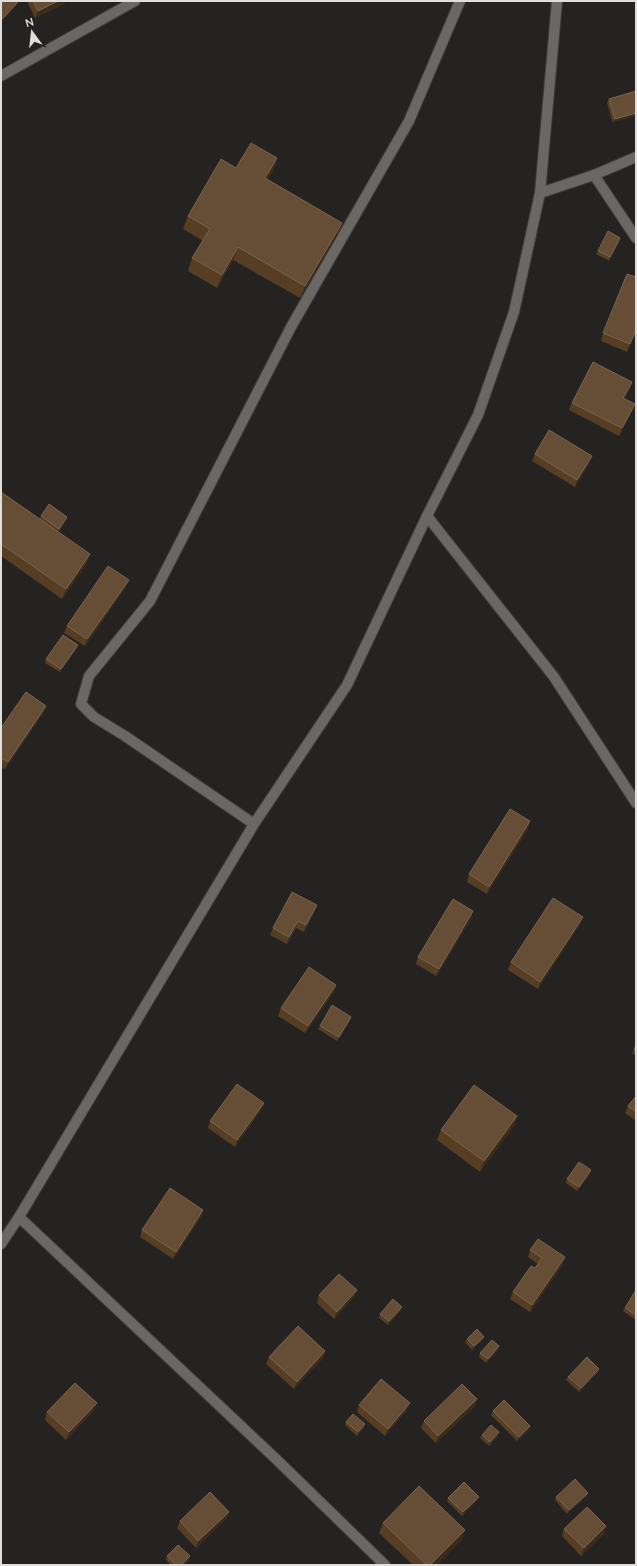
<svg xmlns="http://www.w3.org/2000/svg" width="637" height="1566" viewBox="0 0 637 1566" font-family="'Nunito Sans',sans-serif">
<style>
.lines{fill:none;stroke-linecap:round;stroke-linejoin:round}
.street-casing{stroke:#403e3d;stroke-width:12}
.secondary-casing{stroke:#403e3d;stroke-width:12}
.street{stroke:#6a6865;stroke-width:10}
.secondary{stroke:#6a6865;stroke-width:10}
.wall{fill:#573d22}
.shaded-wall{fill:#3d2b19}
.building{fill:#664e36;stroke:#796550}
</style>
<rect width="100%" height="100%" fill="#252321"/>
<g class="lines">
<defs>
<g id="street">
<path d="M1,76L135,1"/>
<path d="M594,175L636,157"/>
<path d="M540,193L594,175L636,238"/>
<path d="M427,516L554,677L636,803"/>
<path d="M254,824L125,736L94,717L81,704L89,676L150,601L291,327L409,121L460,1"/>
<path d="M19,1217L276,1459L385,1565"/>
</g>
<path id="secondary" d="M1,1244L19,1217L254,824L347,685L427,516L478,415L514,312L540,193L557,1"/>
</defs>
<use href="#street" class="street-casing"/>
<use href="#secondary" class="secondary-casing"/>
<use href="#street" class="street"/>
<use href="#secondary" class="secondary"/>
</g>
<g class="wall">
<path d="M27,1H65L64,4L35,18Z"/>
<path d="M636,91L613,123L607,103L609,99Z"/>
<path d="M277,158L273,171L267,180L342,223L337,236L300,298L233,260L217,288L188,271L192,258L203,241L183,229L188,216L236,168Z"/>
<path d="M619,242L609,261L596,254L598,251Z"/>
<path d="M636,330L627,352L601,341L603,333Z"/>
<path d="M632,382L630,389L624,399L635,404L632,411L619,436L569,410L572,403Z"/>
<path d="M535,454L589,463L575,487L532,461Z"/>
<path d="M1,492L40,519L41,516L66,521L58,532L86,565L62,599L1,556Z"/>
<path d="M126,587L85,646L64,633L67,626Z"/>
<path d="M76,649L60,672L45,663L46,659Z"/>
<path d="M43,713L5,769L1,767V728Z"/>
<path d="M528,829L487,894L467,882L469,874Z"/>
<path d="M317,905L314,912L304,932L296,928L287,944L270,935L273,928Z"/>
<path d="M473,911L471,919L436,976L416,964L418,957Z"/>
<path d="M580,924L538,989L508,970L511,962Z"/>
<path d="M336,985L334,992L305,1033L278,1016L281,1008Z"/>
<path d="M351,1017L350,1021L337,1041L318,1029L320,1026Z"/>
<path d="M636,1045V1055L632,1054Z"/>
<path d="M636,1096V1121L625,1113L628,1106Z"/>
<path d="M261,1110L235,1147L208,1128L210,1121Z"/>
<path d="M517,1116L514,1126L480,1172L437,1140L441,1130Z"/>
<path d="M590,1174L577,1191L566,1183L567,1179Z"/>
<path d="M203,1210L201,1217L173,1259L140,1237L142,1230Z"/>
<path d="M530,1250L563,1264L530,1312L510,1299L513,1292L535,1268L538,1264L528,1257Z"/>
<path d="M357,1290L354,1297L334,1319L317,1303L319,1295Z"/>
<path d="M636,1290V1320L623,1311L625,1308Z"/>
<path d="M401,1310L388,1325L379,1318L380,1314Z"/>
<path d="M467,1339L482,1340L472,1350L465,1342Z"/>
<path d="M499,1346L498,1350L486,1363L479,1357L480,1353Z"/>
<path d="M325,1351L323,1358L294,1389L266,1364L269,1357Z"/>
<path d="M599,1369L598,1372L579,1392L566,1380L568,1377Z"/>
<path d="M477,1399L475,1406L436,1443L421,1428L424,1421Z"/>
<path d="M359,1405L407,1410L385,1436L357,1412Z"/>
<path d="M94,1410L66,1440L45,1420L47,1412Z"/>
<path d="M493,1411L529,1430L517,1441L491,1415Z"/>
<path d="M346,1422L365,1424L364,1428L357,1436L345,1425Z"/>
<path d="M482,1435L498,1436L489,1446L480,1438Z"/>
<path d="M587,1496L567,1514L555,1500L556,1497Z"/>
<path d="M448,1498L477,1500L462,1516L447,1501Z"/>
<path d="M229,1512L226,1519L196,1548L177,1528L180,1521Z"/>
<path d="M383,1523L465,1530L461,1540L437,1565H413L379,1533Z"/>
<path d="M606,1526L604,1534L581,1556L562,1536L564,1529Z"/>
<path d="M167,1556L189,1560L184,1565H171L166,1560Z"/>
</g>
<g class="shaded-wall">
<path d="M58,1H65L64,4L35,18L38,11Z"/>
<path d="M18,2L16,6L1,23V20Z"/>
<path d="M636,113V116L613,123L615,119Z"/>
<path d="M277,158L273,171L260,191L265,178Z"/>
<path d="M342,223L337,236L300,298L305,286Z"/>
<path d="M620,238L619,242L609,261L610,257Z"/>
<path d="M238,247L233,260L217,288L222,275Z"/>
<path d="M632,382L630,389L621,405L623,398Z"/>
<path d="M635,404L632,411L619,436L622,428Z"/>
<path d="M592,456L589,463L575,487L577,480Z"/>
<path d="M67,517L66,521L57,532Z"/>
<path d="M90,554L86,565L62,599L66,589Z"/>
<path d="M129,580L126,587L85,646L87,639Z"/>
<path d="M78,645L76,649L60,672L61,669Z"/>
<path d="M46,706L43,713L5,769L8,762Z"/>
<path d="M530,821L528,829L487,894L489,887Z"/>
<path d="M317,905L314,912L304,932L306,925Z"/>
<path d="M473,911L471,919L436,976L439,969Z"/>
<path d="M583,917L580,924L538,989L540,982Z"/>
<path d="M298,921L296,928L287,944L289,937Z"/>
<path d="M336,985L334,992L305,1033L308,1026Z"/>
<path d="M351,1017L350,1021L337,1041L339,1037Z"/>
<path d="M264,1103L261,1110L235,1147L237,1140Z"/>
<path d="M517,1116L514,1126L480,1172L484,1161Z"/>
<path d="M591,1170L590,1174L577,1191L579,1187Z"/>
<path d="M203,1210L201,1217L173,1259L176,1252Z"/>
<path d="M565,1257L563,1264L530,1312L532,1305Z"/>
<path d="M357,1290L354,1297L334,1319L337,1312Z"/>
<path d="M402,1307L401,1310L388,1325L389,1321Z"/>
<path d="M484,1337L482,1340L472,1350L474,1346Z"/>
<path d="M499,1346L498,1350L486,1363L488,1359Z"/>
<path d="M325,1351L323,1358L294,1389L297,1382Z"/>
<path d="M599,1369L598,1372L579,1392L581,1388Z"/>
<path d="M477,1399L475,1406L436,1443L438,1436Z"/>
<path d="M97,1403L94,1410L66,1440L69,1432Z"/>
<path d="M410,1403L407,1410L385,1436L388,1429Z"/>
<path d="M365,1424L364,1428L357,1436L358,1432Z"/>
<path d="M530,1426L529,1430L517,1441L519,1437Z"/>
<path d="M499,1432L498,1436L489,1446L490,1442Z"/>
<path d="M588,1493L587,1496L567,1514L569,1510Z"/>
<path d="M479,1497L477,1500L462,1516L463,1512Z"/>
<path d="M229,1512L226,1519L196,1548L198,1541Z"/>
<path d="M606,1526L604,1534L581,1556L584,1548Z"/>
<path d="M465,1530L461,1540L437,1565H430Z"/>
<path d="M190,1556L189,1560L184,1565H181Z"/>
</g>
<g class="building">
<path d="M1,1H16L18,2L1,20Z"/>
<path d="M33,1H58L38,11Z"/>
<path d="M636,91V113L615,119L609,99Z"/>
<path d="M251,143L277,158L265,178L342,223L305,286L238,247L222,275L192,258L210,229L188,216L221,159L236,168Z"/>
<path d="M608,231L620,238L610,257L598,251Z"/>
<path d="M627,274L636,277V330L630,344L603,333Z"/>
<path d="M593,362L632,382L623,398L635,404L622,428L572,403Z"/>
<path d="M549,430L592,456L577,480L535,454Z"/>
<path d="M1,492L90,554L66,589L1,544Z"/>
<path d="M49,504L67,517L59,529L41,516Z"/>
<path d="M108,566L129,580L87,639L67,626Z"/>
<path d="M63,635L78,645L61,669L46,659Z"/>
<path d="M26,692L46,706L8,762L1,758V728Z"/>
<path d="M510,809L530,821L489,887L469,874Z"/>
<path d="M292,892L317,905L306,925L298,921L289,937L273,928Z"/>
<path d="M553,898L583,917L540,982L511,962Z"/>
<path d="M453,899L473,911L439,969L418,957Z"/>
<path d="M309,967L336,985L308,1026L281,1008Z"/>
<path d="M332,1005L351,1017L339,1037L320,1026Z"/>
<path d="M636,1045V1051L634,1050Z"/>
<path d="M237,1084L264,1103L237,1140L210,1121Z"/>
<path d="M474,1085L517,1116L484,1161L441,1130Z"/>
<path d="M636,1096V1112L628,1106Z"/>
<path d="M579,1162L591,1170L579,1187L567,1179Z"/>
<path d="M170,1188L203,1210L176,1252L142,1230Z"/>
<path d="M538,1239L565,1257L532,1305L513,1292L531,1266L535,1268L542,1258L530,1250Z"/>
<path d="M339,1274L357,1290L337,1312L319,1295Z"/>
<path d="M636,1290V1315L625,1308Z"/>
<path d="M393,1299L402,1307L389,1321L380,1314Z"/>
<path d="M298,1326L325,1351L297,1382L269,1357Z"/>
<path d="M477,1329L484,1337L474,1346L467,1339Z"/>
<path d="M492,1340L499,1346L488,1359L480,1353Z"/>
<path d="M587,1357L599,1369L581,1388L568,1377Z"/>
<path d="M381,1379L410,1403L388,1429L359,1405Z"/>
<path d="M75,1383L97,1403L69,1432L47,1412Z"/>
<path d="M462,1384L477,1399L438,1436L424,1421Z"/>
<path d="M504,1400L530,1426L519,1437L493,1411Z"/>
<path d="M353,1414L365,1424L358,1432L346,1422Z"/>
<path d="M491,1425L499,1432L490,1442L482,1435Z"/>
<path d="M575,1479L588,1493L569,1510L556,1497Z"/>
<path d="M464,1482L479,1497L463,1512L448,1498Z"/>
<path d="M419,1486L465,1530L430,1565H427L383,1523Z"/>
<path d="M210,1492L229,1512L198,1541L180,1521Z"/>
<path d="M587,1507L606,1526L584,1548L564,1529Z"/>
<path d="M178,1545L190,1556L181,1565H176L167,1556Z"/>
</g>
<rect width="637" height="1566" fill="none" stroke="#e0dedd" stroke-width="4"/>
<g transform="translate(32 32) rotate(345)" stroke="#252321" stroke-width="3" paint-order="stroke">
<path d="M0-3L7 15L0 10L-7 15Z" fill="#e0dedd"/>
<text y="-6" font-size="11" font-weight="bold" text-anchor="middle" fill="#e0dedd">N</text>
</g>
</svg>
